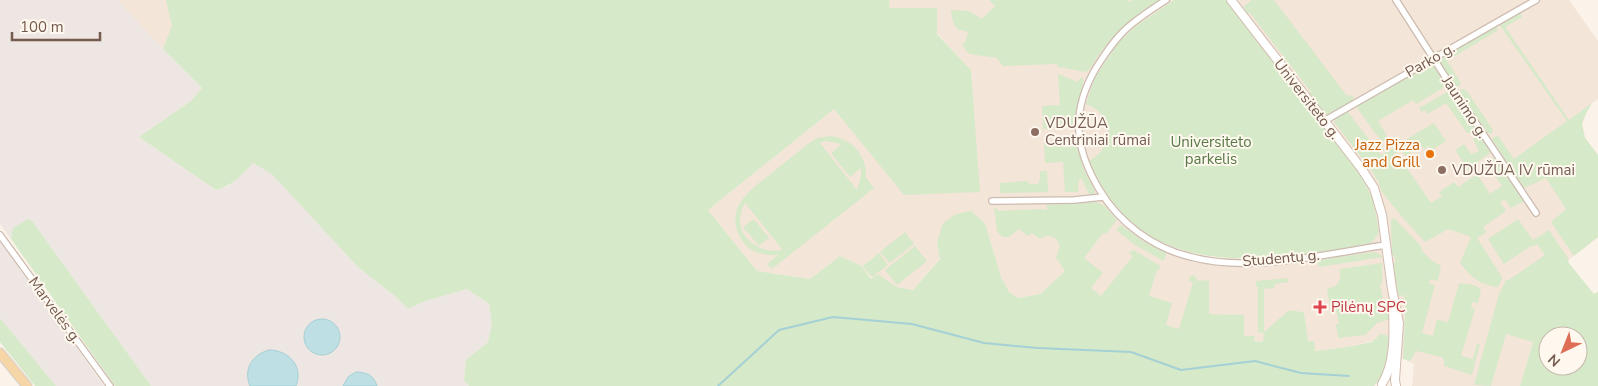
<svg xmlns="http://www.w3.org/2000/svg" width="1598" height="386" viewBox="0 0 1598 386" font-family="'Nunito Sans',sans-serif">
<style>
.residential{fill:#f3e5d8}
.industrial{fill:#ede6e2}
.green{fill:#d6e9c8;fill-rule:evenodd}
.water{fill:#bee0e4;stroke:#a5d0d5}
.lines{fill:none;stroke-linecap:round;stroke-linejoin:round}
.stream{stroke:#a5d0d5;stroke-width:2}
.minor-casing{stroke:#cdbbaf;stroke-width:8}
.secondary-casing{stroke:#d2bdb0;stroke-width:10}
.primary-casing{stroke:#d8d1cd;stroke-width:11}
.minor{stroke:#fff;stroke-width:5.5}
.secondary{stroke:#fff;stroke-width:8}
.primary{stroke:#f6d5a6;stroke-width:9}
.education-dot{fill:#8d6e63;stroke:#fef8ef;stroke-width:2}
.food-dot{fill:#e8710a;stroke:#fef8ef;stroke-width:2}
.health-dot{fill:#e0444e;stroke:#fef8ef;stroke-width:2}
.labels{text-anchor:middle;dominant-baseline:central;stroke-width:4;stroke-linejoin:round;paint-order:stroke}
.street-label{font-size:15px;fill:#755a4e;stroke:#fef8ef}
.education-label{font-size:15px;fill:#785e54;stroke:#fef8ef;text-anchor:start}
.park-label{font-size:15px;fill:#577946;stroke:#fef8ef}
.food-label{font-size:15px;fill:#c56008;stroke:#fef8ef;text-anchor:end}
.health-label{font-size:15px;fill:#be3a42;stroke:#fef8ef;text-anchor:start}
</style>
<rect width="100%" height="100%" fill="#fbf3e9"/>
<g class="residential">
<path d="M117,0H166L173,26L163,49Z"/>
<path d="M889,0H989L1000,11L1119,0H1174L1149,17L1127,34L1110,54L1095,77L1091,105L1098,110L1103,116L1108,132V139L1105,146L1096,157L1097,177L1105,192L1117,207L1145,232L1157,240L1179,249L1195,254L1222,258L1255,259L1282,257L1369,244L1360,174L1226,0H1569L1598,41V99L1592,103L1586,113L1582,124L1585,138L1598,155V237L1567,261L1533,342L1520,386H1412L1414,364L1408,361L1407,360L1387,356L1389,338L1376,337L1373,341L1347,347L1315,351L1308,342L1304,312L1289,310L1263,342L1227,339L1233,315L1209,314V281L1183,338L1079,311L1084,258L1059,276L1040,294L1018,298L1009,292L1001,277L985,223L937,242L940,258L913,290L897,287L878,274L872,279L862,266L840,256L810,279L757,271L708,210L834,109L904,194L972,86L971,70L937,33L890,8Z"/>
</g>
<g class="industrial">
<path d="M0,0H117L163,49L202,88L191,101L139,137L216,190L227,187L240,176L253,163L273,174L358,267L396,297L408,309L425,301L467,289L489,304L492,323L488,342L466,360L464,381L469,386H151L32,221L13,228L11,239L0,224Z"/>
<path d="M0,242L104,386H56L0,318Z"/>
</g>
<g class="green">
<path d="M166,0H889L890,8H937V34L971,70L980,192L904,195L834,109L708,210L757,271L810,279L840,256L862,266L871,279L878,274L897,287L913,290L940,259L937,242L943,223L956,214L971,211L985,223L1001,277L1009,292L1018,298L1040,294L1065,271L1056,258L1060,246C1057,238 1052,234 1043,237C1042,237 1041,239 1039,238C1037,238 1034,234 1032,233L1028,236L1019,229L1009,237H1002L997,231L994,208H996L998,211L1040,209L1047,210V205L1096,202L1105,206L1117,220L1106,234L1103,233L1084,258L1103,273L1091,288L1101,296L1133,256L1129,253L1134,250L1160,266L1159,270H1157L1149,296L1172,303L1166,325L1179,329L1193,282L1188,280L1192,275L1195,276L1198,282L1199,280L1209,281V314L1244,315V336H1255L1254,341L1263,342L1264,333L1258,332V287L1256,286V281L1289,278L1288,282L1275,284L1274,288L1264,289V332L1289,310L1304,312L1308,341H1314L1315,351L1347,347L1372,342L1380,334L1386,335L1389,338C1387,355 1387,374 1374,386H469L464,381L466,360L488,342L492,323L489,304L467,289L425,301L408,309L396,297L358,267L272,174L253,163C241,175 233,186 216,190L139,137L191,101L202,88L163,49L172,26Z"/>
<path d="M989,0H1127L1129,2L1132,0H1159C1130,19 1107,39 1090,69L1086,72L1058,67L1057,64L1003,66L997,58L969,54L962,45L965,42L968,33L966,31L958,30C954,25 951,17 951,10L969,11L982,19L995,6Z"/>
<path d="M1174,0H1226L1360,174L1373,199L1379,232L1374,240L1369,244C1280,259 1163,283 1105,191C1099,182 1094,171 1089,161C1115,146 1115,115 1086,104L1095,77L1118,43L1136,26Z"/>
<path d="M1252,0H1274L1347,96L1349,95L1354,97L1352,101L1327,115L1325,114L1309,93L1311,92L1250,13L1247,14L1243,7Z"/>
<path d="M1518,13L1521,14L1522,17L1505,27L1569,120L1592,103L1586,113L1582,124L1585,138L1598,155V237L1574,256L1551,222L1566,209L1546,178L1524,188L1492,140L1493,137L1498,136L1514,159L1567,121L1499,24Z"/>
<path d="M1496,26L1498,30L1447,61L1461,83L1457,88L1440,62L1442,58Z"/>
<path d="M1429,64L1433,65L1445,85L1443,88L1416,104L1413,100L1378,121L1388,138L1383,141L1379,138L1357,108L1358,105Z"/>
<path d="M1058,74L1078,82L1081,77L1084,80L1076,111L1074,124L1072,125L1066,120L1057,127L1043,129L1042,106L1060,105Z"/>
<path d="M1464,89L1467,91L1493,130L1491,134L1488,133L1459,92L1460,90Z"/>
<path d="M1449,91L1453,93L1476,128L1477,132L1475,134L1467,133L1446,103L1428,114L1425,110L1421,112L1419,108Z"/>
<path d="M1347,111L1381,155L1393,148L1431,203L1442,196L1439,192L1454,182L1458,187L1477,174L1490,194L1502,186L1489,167L1485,169L1483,166L1485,162L1493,157L1496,158L1525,201L1511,208L1505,199L1500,202L1506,211L1483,227L1487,232L1477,238L1502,277V279L1498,287C1479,284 1472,278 1460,263L1471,237L1448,229L1425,242L1402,217L1382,192L1378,181L1372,171L1334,122L1336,117Z"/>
<path d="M1434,123L1446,141L1432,150L1429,146L1424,149L1422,146L1406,156L1397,145Z"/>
<path d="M1479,135L1482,136L1491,150V152L1472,166L1474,170L1470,172L1455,150L1464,144L1471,154L1479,151L1473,139Z"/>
<path d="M831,136C852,139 867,155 866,178L874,188L772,269L767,264L778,255C763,256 749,252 741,239C723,208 751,189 772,173C784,163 796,153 808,144L817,138ZM825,141L842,144L831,153L850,177L861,168V176L857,190L820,143ZM745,203L782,249V250C754,255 729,230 745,203Z"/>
<path d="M1044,141L1059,142L1068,148L1070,142L1075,141L1084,170L1095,191L1094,195L1090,196L1081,178L1079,179L1078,192H1065L1063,162L1045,163Z"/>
<path d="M1040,171H1047L1048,192L1000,193V183L1027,181L1030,184H1038L1040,179Z"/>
<path d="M1394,218L1420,245L1423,252L1431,260L1441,266L1438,281L1430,279L1429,284L1435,285L1422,333L1433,336L1437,319L1448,323L1459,283L1473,285L1481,289L1478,303L1472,302L1471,308L1475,309L1461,356L1473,359L1477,343L1480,344L1472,375L1444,366V360L1442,357L1416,351L1411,360L1408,361L1407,360L1403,359L1405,317L1404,295L1399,296L1395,282L1392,264L1396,262L1394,256L1392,255L1391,225V220Z"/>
<path d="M28,219L32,221L151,386H115L11,239L13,228Z"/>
<path d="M754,219L769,238L759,246L743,227Z"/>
<path d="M1518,219L1533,240L1549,230L1569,260L1568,262L1594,294L1598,292V386H1520L1533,342L1506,334L1491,386L1474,385L1499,294L1506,280H1509L1545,255L1537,244L1532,247L1531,246L1504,264L1488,239ZM1548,336H1578V366H1548Z"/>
<path d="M1121,225L1144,242L1166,253L1164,261L1135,245L1116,230Z"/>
<path d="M905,232L914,244L890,263L880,252Z"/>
<path d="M915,246L927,261L897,285L885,270Z"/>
<path d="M1375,252L1379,254L1383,257L1319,267L1318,260Z"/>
<path d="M879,253L888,265L872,277L863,266Z"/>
<path d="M1382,263V283L1380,284L1383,300H1387L1391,315L1390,319L1377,323L1365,335L1338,338L1336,324H1339L1337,313L1331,314L1327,289C1338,287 1342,280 1340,269Z"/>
<path d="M0,318L56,386H35L0,342Z"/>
</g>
<g class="water">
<circle cx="322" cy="337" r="18"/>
<path d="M269,350C288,350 304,366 296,386H250C243,369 252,355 269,350Z"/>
<path d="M356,372C367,372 374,376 377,386H343L348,377Z"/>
</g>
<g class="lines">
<path class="stream" d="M718,386L779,330L833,317L912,324L984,343L1038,348L1131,352L1181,370L1255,361L1301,373L1349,376"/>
<defs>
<g id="minor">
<path d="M1166,0C1152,9 1138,18 1126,29C1114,40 1105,54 1096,68C1071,111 1074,147 1099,189C1119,223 1153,248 1191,257C1251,273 1325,254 1386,245"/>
<path d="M1396,0L1455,92L1536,213"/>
<path d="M1324,121L1536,0"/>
<path d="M992,201L1074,200L1103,197"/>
<path d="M0,235L110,386"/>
</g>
<g id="secondary">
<path d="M1231,0L1361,168L1374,188L1382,215L1392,289L1399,323L1395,380L1396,386"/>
<path d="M1382,384C1395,363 1394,334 1393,309"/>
</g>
<path id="primary" d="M0,353L27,386"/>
</defs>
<use href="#minor" class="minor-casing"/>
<use href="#secondary" class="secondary-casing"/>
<use href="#primary" class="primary-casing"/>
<use href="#minor" class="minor"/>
<use href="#secondary" class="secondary"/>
<use href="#primary" class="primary"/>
</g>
<g class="education-dot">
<circle cx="1035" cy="132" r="5"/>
<circle cx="1442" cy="170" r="5"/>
</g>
<circle class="food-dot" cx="1430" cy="154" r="5"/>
<path class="health-dot" d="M1317.5 299.5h5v5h5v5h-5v5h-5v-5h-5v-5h5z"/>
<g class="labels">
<g class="street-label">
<text transform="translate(1430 60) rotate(-30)">Parko g.</text>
<text transform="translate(1307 99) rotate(52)">Universiteto g.</text>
<text transform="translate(1465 107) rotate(57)">Jaunimo g.</text>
<text transform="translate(1281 258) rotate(-5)">Studentų g.</text>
<text transform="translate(55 310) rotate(54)">Marvelės g.</text>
</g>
<g class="education-label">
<text x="1045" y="123">VDUŽŪA<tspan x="1045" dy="17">Centriniai rūmai</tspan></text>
<text x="1452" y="170">VDUŽŪA IV rūmai</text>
</g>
<g class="park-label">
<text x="1211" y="142">Universiteto<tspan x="1211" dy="17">parkelis</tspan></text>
</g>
<g class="food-label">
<text x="1420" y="145">Jazz Pizza<tspan x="1420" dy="17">and Grill</tspan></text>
</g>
<g class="health-label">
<text x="1331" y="307">Pilėnų SPC</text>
</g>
</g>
<g transform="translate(1563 351) rotate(223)"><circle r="24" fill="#fef8ef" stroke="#c7b9af"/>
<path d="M0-4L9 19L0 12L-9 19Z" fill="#de6e56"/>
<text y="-8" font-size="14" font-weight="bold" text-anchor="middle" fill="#755a4e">N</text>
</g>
<path d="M12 32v8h88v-8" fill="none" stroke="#755a4e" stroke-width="2.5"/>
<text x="20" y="32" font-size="15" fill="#755a4e" stroke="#fef8ef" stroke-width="4" paint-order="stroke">100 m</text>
</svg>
